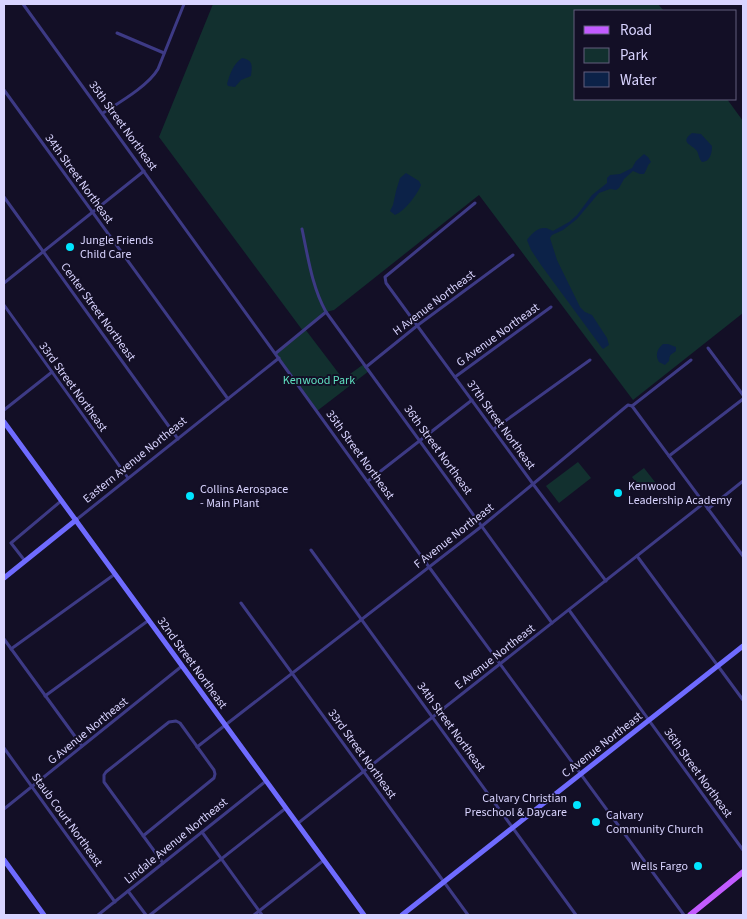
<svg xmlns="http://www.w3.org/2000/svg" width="747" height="919" viewBox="0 0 747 919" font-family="'Source Sans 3',sans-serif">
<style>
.green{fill:#12302f}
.water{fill:#0c2248}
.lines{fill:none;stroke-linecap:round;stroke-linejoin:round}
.street{stroke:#3d3a85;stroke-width:3}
.secondary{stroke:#6f6bff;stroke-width:5}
.primary{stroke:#c25bff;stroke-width:5.5}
.poi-dot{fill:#00e5ff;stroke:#130f26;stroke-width:2}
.labels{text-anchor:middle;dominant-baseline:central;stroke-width:4;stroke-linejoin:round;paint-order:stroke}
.street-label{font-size:12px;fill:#d9d4ff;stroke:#130f26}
.poi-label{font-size:12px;fill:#d9d4ff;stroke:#130f26;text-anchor:start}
.park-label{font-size:12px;fill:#5fe0c0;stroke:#130f26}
</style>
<rect width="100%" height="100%" fill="#130f26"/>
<g class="green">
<path d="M213,4H658L664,11H576V99H727L743,121V313L633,400L479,195L334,310L326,312L305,329L343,379L364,364L369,371L317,411L276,353L303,331L159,137Z"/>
<path d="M578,462L591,478L559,503L546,486Z"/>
<path d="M644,468L655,482L643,492L632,477Z"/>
</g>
<g class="water">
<path d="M242,58C254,60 252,67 251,76L241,80L235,87L228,86L227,84C230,74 233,64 242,58Z"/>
<path d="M692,133L701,134L712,146C712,153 710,162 702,162C699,159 699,155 697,151C692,144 679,143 692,133Z"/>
<path d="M644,154L648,157L651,162C647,165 647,170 644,174H640L633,171L624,179L619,188L616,190L610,189L599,193L577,219L563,230L552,235L550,238L557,260L580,307L585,312L592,315L607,338L609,345L603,349L602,348L541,265L531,250L527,240C530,235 538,227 545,228C548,228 550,230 553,231L569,222L577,215L592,195L607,183V178L610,175L620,174L632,168L636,161Z"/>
<path d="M406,173L419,181L421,185C417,195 405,211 395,215L390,211L393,205L396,191L400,178Z"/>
<path d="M663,344H668L676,347V351C670,356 670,353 669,361L665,365L659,362C655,355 657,349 663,344Z"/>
</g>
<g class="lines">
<g class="street">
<path d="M23,4L429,567L684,915"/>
<path d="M117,33L164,53"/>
<path d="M4,90L228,399"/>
<path d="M103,113C120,102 148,86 158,69L184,4"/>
<path d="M4,197L178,439"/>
<path d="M475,203L385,277L386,283L533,484L606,581"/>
<path d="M302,229C308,257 312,287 326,312L552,623"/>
<path d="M4,283L144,171"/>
<path d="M4,305L128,478"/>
<path d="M708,348L743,395"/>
<path d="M276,353L326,312"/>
<path d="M366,367L418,325L513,255"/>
<path d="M455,377L551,307"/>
<path d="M632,406L743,556"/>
<path d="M4,410L52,372"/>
<path d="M494,429L590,360"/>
<path d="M669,456L743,399"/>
<path d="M368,481L472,400"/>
<path d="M708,509L743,481"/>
<path d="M76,520L279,358"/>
<path d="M311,550L576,915"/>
<path d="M637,556L743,700"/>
<path d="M25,561L11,543L61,501"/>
<path d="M241,603L468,915"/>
<path d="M569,610L743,850"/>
<path d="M4,639L82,746"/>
<path d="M11,649L115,574"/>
<path d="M45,696L149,620"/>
<path d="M197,747L482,526L533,484L628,405L632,406L691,360"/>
<path d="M4,748L115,902"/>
<path d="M4,809L182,666"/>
<path d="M297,824L704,503"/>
<path d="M202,832L262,915"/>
<path d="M143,836L214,778L215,774L214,770L180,723L176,721L169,722L106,772L104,775V782L163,863"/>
<path d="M128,891L146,915"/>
<path d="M98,915L266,781"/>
<path d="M150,915L286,808"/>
<path d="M254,915L324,860"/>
</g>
<g class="secondary">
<path d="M4,422L364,915"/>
<path d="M4,578L76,520"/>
<path d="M4,860L44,915"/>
<path d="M402,915L743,646"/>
</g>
<path class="primary" d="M690,915L743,872"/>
</g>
<g class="poi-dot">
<circle cx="70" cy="247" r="5"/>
<circle cx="618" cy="493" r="5"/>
<circle cx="190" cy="496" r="5"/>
<circle cx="577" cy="805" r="5"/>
<circle cx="596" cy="822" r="5"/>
<circle cx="698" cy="866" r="5"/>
</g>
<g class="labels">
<g class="street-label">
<text transform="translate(123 126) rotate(54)">35th Street Northeast</text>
<text transform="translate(79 179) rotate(54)">34th Street Northeast</text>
<text transform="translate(434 303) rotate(-37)">H Avenue Northeast</text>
<text transform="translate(98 312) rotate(54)">Center Street Northeast</text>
<text transform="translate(498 335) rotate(-36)">G Avenue Northeast</text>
<text transform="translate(73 387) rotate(54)">33rd Street Northeast</text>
<text transform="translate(501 425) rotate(54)">37th Street Northeast</text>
<text transform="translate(438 450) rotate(54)">36th Street Northeast</text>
<text transform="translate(360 455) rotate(54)">35th Street Northeast</text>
<text transform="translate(135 460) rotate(-39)">Eastern Avenue Northeast</text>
<text transform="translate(454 536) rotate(-38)">F Avenue Northeast</text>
<text transform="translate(495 657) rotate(-38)">E Avenue Northeast</text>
<text transform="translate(192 663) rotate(54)">32nd Street Northeast</text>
<text transform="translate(451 727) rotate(54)">34th Street Northeast</text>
<text transform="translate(88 731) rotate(-39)">G Avenue Northeast</text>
<text transform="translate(602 745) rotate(-38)">C Avenue Northeast</text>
<text transform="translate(362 754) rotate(54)">33rd Street Northeast</text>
<text transform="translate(698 773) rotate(54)">36th Street Northeast</text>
<text transform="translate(67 820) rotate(54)">Staub Court Northeast</text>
<text transform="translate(176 841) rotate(-39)">Lindale Avenue Northeast</text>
</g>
<g class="poi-label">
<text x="80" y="240">Jungle Friends<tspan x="80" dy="14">Child Care</tspan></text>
<text x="628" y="486">Kenwood<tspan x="628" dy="14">Leadership Academy</tspan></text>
<text x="200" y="489">Collins Aerospace<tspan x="200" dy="14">- Main Plant</tspan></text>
<text x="567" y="798" text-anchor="end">Calvary Christian<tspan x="567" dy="14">Preschool &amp; Daycare</tspan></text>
<text x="606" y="815">Calvary<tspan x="606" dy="14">Community Church</tspan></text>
<text x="688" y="866" text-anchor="end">Wells Fargo</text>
</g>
<g class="park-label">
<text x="319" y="380">Kenwood Park</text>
</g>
</g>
<rect width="747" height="919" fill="none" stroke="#d9d4ff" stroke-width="10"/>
<rect x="574" y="10" width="162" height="90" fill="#130f26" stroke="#625e7d"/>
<rect x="584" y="26" width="25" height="8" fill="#c25bff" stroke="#625e7d"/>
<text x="620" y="35" font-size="15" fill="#d9d4ff">Road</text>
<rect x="584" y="48" width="25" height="15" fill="#12302f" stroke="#625e7d"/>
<text x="620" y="60" font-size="15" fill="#d9d4ff">Park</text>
<rect x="584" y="72" width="25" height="15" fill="#0c2248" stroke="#625e7d"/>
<text x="620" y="85" font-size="15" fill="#d9d4ff">Water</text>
</svg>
